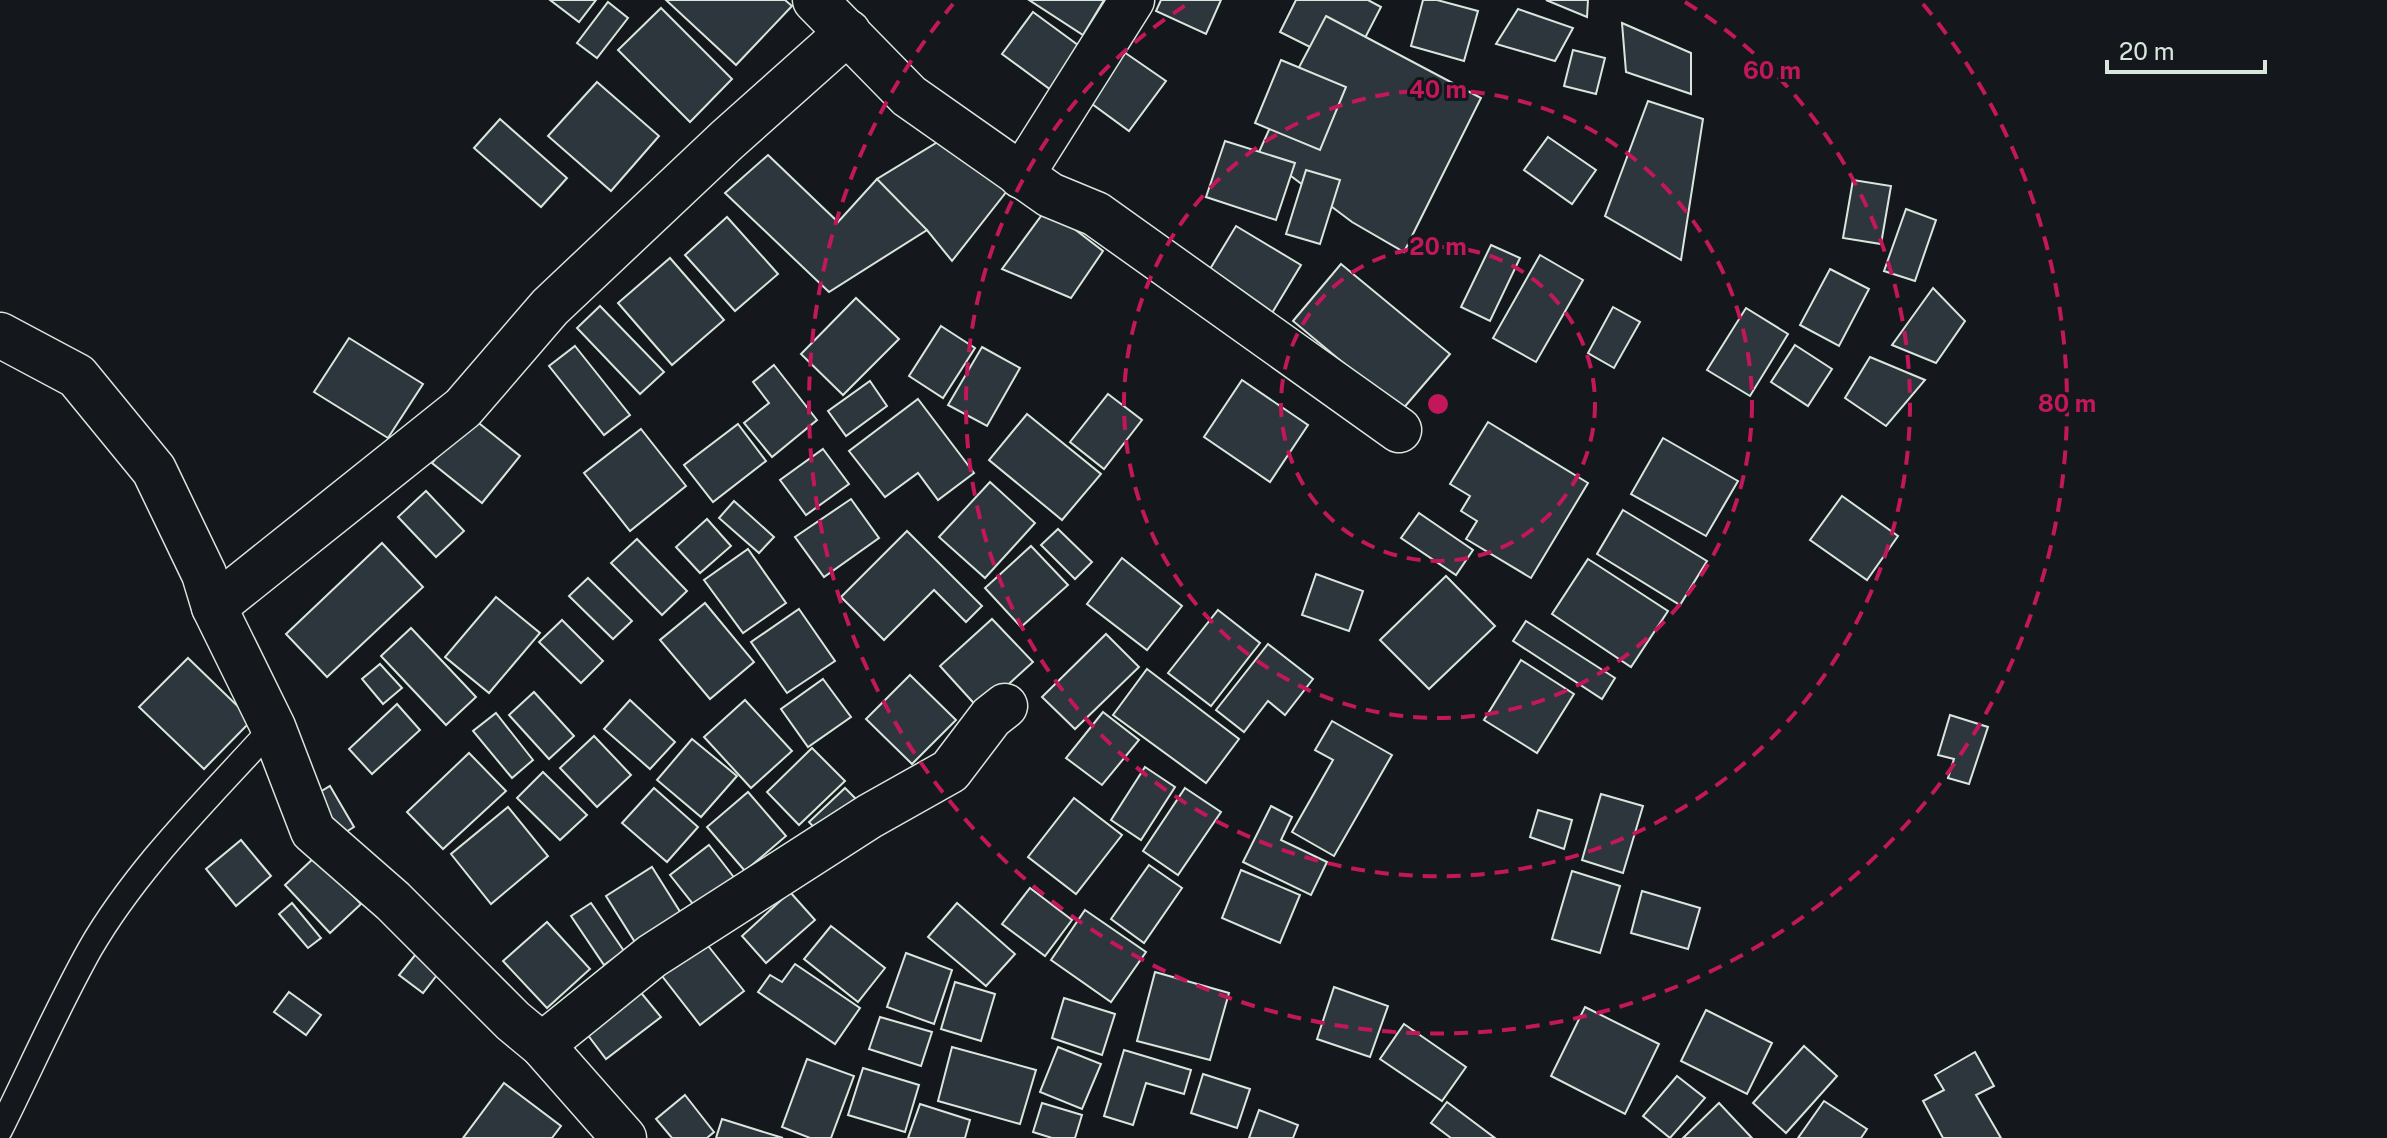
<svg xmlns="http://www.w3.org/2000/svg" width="2387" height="1138" viewBox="0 0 2387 1138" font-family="'Public Sans',sans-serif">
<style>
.building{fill:#2c363c;stroke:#d8e6dc;stroke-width:2}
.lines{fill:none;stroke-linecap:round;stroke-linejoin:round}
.lane-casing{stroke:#d8e6dc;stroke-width:27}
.street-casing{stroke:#d8e6dc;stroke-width:47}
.lane{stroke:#14181c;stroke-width:24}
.street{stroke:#14181c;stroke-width:44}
.ring{fill:none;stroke:#c2185b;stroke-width:4;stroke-dasharray:14 10}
.centre{fill:#c2185b;stroke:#14181c;stroke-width:4}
.ring-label{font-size:24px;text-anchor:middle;font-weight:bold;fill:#c2185b;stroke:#14181c;stroke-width:6;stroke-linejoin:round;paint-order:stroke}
</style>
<rect width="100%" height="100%" fill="#14181c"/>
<g class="building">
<path d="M550,0H596L579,22Z"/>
<path d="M666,0H785L792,6L736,65Z"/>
<path d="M1029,0H1104L1083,35Z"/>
<path d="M1161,0H1221L1206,34L1156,11Z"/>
<path d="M1296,0H1368L1381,7L1350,67L1280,32Z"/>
<path d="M1423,0H1437L1478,11L1464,61L1411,46Z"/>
<path d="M1546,0H1588L1587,17Z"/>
<path d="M608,2L628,18L597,58L577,43Z"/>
<path d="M661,8L732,79L690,122L618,50Z"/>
<path d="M1518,9L1573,28L1555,61L1496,44Z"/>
<path d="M1033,12L1082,48L1051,90L1002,54Z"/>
<path d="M1326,16L1481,98L1404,252L1352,222L1259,152L1286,92Z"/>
<path d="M1622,23L1691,53V94L1626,72Z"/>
<path d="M1573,50L1605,58L1596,94L1564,86Z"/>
<path d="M1124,52L1166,81L1129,131L1088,101Z"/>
<path d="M1281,60L1346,87L1320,150L1255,123Z"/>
<path d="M597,82L659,136L611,191L548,136Z"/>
<path d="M1648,101L1703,119L1681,260L1605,216Z"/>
<path d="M500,119L567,178L541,207L474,148Z"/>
<path d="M1548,137L1596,170L1572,204L1524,170Z"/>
<path d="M941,140L1007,191L952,261L927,230L862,211L877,179Z"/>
<path d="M1225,141L1295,163L1276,220L1206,197Z"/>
<path d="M768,155L838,222L877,179L927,230L829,292L725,193Z"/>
<path d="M1306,170L1340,180L1320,244L1286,234Z"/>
<path d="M1853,180L1891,186L1881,244L1843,238Z"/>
<path d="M1047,208L1103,251L1071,298L1002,269Z"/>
<path d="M1906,209L1936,220L1915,281L1884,271Z"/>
<path d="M727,217L778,274L735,311L685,255Z"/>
<path d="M1236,226L1301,265L1269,318L1204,279Z"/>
<path d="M1491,245L1520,258L1490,321L1461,307Z"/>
<path d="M1540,255L1583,280L1536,362L1493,338Z"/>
<path d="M670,258L724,320L672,365L618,303Z"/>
<path d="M1341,264L1450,354L1401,411L1293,321Z"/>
<path d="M1830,269L1869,289L1839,346L1800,325Z"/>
<path d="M1933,288L1965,321L1936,363L1892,345Z"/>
<path d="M856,298L899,339L843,395L801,354Z"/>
<path d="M600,306L664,372L640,394L577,328Z"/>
<path d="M1613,307L1640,322L1614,368L1588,353Z"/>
<path d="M1746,308L1788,334L1750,396L1707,370Z"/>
<path d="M941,326L975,348L943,398L909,376Z"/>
<path d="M349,338L423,384L388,438L314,392Z"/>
<path d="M1795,345L1832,369L1808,406L1771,382Z"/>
<path d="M575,346L630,415L604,435L549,366Z"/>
<path d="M982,347L1020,368L987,426L948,405Z"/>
<path d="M1870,357L1925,380L1886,426L1845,398Z"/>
<path d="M774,365L817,420L772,457L744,423L769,403L753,382Z"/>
<path d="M1242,380L1308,425L1270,482L1204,437Z"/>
<path d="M870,381L887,406L846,436L828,411Z"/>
<path d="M1108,394L1142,420L1104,469L1070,442Z"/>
<path d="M918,399L974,473L938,500L918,473L885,497L849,451Z"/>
<path d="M1027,414L1101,474L1062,520L989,460Z"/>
<path d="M470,416L520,456L482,503L432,463Z"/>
<path d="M1488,422L1588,483L1531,578L1466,539L1477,521L1461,511L1470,496L1450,484Z"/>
<path d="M738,424L766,461L713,502L684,465Z"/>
<path d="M641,429L686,486L630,531L584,473Z"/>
<path d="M1663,438L1738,481L1706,536L1631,494Z"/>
<path d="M823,449L849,484L806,515L780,480Z"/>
<path d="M990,482L1035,523L985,578L939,537Z"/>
<path d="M426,491L464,531L436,557L398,517Z"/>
<path d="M1842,496L1898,536L1867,580L1810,540Z"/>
<path d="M851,499L879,538L824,577L795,537Z"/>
<path d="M734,501L774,537L759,553L719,518Z"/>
<path d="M1623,510L1707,561L1680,605L1597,554Z"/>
<path d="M1419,513L1473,550L1456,575L1401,538Z"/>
<path d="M707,519L731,546L700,573L676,547Z"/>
<path d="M1058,529L1092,562L1075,579L1041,545Z"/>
<path d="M907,531L982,606L966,622L934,590L884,640L841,597Z"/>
<path d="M637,539L687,591L662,615L611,563Z"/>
<path d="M382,543L423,587L327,677L286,634Z"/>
<path d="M1031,546L1068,585L1021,627L985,588Z"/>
<path d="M748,549L786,603L743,633L704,580Z"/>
<path d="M1122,558L1182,606L1147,650L1087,604Z"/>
<path d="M1588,559L1668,611L1631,667L1552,614Z"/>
<path d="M1316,574L1363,591L1349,631L1302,615Z"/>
<path d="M1446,576L1495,626L1429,689L1380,640Z"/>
<path d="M588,578L632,621L613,639L569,596Z"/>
<path d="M496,597L540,633L489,693L445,657Z"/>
<path d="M705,603L754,662L710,699L660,640Z"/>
<path d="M799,609L835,661L787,693L751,642Z"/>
<path d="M1218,610L1260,643L1211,706L1168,673Z"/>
<path d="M992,619L1033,662L980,710L940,666Z"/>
<path d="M562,620L603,661L581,683L539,642Z"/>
<path d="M1526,621L1615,678L1602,699L1513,641Z"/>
<path d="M411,628L476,697L446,725L381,656Z"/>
<path d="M1106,634L1139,667L1075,729L1042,697Z"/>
<path d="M1268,644L1313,679L1285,715L1268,701L1244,732L1216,710Z"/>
<path d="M188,658L252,720L204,769L139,707Z"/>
<path d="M1521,660L1574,694L1537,753L1484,720Z"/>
<path d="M380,664L402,688L383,704L362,679Z"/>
<path d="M1147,669L1239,739L1206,783L1113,715Z"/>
<path d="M910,675L956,720L912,764L866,719Z"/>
<path d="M823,679L851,717L808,747L781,709Z"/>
<path d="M534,692L574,736L549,759L509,715Z"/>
<path d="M630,700L675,742L650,769L604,729Z"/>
<path d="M745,700L792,751L751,788L704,737Z"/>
<path d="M397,704L420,730L372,774L349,749Z"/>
<path d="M1103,712L1139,740L1102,785L1066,758Z"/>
<path d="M496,713L533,760L512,778L473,731Z"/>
<path d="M1950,715L1988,727L1969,784L1948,778L1954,759L1938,755Z"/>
<path d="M1332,721L1392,755L1334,856L1292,832L1333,760L1315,750Z"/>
<path d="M594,736L631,775L597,807L560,768Z"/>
<path d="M692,739L737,776L701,817L657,780Z"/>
<path d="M812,748L845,781L799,825L767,792Z"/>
<path d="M469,753L506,791L443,849L407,812Z"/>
<path d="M1145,767L1175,787L1141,840L1111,820Z"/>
<path d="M543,772L587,815L560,840L517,798Z"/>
<path d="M330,786L354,827L334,839L310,798Z"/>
<path d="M654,788L698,827L667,862L622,823Z"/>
<path d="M845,788L860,803L823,837L809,822Z"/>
<path d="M1185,788L1221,812L1178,875L1143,851Z"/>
<path d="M748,792L786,836L745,871L707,827Z"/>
<path d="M1601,794L1643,806L1623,873L1582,860Z"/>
<path d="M1074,798L1122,835L1076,894L1028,857Z"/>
<path d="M1271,806L1292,817L1281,840L1327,862L1311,895L1243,862Z"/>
<path d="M508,807L548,856L491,904L451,854Z"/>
<path d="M1538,810L1572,820L1564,849L1530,837Z"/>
<path d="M241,840L271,876L236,906L206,869Z"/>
<path d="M709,845L736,880L697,909L670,875Z"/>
<path d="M316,856L361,904L330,933L285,885Z"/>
<path d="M1149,865L1182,888L1144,943L1111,919Z"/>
<path d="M652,867L684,918L638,947L606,896Z"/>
<path d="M1241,870L1300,895L1280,943L1222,918Z"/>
<path d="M1572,871L1620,886L1600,953L1552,939Z"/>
<path d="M1030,888L1072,920L1045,956L1002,924Z"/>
<path d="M1642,891L1700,908L1688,949L1631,933Z"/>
<path d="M790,892L815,920L766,963L742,936Z"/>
<path d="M292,903L321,938L308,948L279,914Z"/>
<path d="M591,903L624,951L604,965L571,916Z"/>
<path d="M957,903L1015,954L986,986L928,937Z"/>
<path d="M1085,910L1146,952L1111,1002L1051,960Z"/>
<path d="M547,922L590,969L547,1008L503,961Z"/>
<path d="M831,926L885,968L858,1002L804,959Z"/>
<path d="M705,942L744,991L700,1025L662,976Z"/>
<path d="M424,944L447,962L423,993L399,975Z"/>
<path d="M906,953L952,970L934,1024L887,1007Z"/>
<path d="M795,964L860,1008L835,1044L758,992L770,975L782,982Z"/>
<path d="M1155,972L1229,993L1210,1060L1137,1041Z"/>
<path d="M955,982L995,994L981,1041L941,1029Z"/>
<path d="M1334,987L1388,1006L1370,1057L1317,1039Z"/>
<path d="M638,989L661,1017L606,1059L584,1030Z"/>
<path d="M289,992L321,1015L306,1035L274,1012Z"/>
<path d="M1064,998L1115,1014L1102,1055L1052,1038Z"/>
<path d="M1585,1007L1659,1044L1625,1114L1551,1076Z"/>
<path d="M1706,1010L1772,1043L1747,1094L1681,1061Z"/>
<path d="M880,1017L932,1032L921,1066L869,1049Z"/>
<path d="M1404,1024L1466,1067L1442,1101L1380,1059Z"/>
<path d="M1804,1046L1837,1076L1786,1133L1753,1103Z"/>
<path d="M952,1047L1036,1070L1020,1124L938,1101Z"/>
<path d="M1058,1047L1101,1064L1082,1109L1040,1092Z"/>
<path d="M1124,1050L1191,1070L1184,1094L1146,1083L1133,1125L1104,1116Z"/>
<path d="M1975,1052L1994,1086L1976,1095L2001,1138H1943L1923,1101L1944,1090L1935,1075Z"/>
<path d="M807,1059L854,1076L831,1138H810L782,1127Z"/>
<path d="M863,1068L919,1085L905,1132L848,1115Z"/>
<path d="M1203,1074L1250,1089L1237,1128L1191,1113Z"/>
<path d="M1677,1076L1705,1098L1670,1138L1643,1116Z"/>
<path d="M504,1083L561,1126L552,1138H463Z"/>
<path d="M685,1095L714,1132L707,1138H672L656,1119Z"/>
<path d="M1824,1101L1867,1129L1861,1138H1798Z"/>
<path d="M1447,1102L1495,1138H1451L1431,1123Z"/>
<path d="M1042,1103L1082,1115L1075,1138H1052L1033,1132Z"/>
<path d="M1719,1103L1752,1138H1683Z"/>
<path d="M920,1104L970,1120L965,1138H908Z"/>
<path d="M1259,1110L1298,1125L1293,1138H1249Z"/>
<path d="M722,1119L783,1138H716Z"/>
</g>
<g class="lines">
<defs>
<path id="lane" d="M0,1130C30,1070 57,1008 90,949C138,866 209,798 273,727"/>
<g id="street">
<path d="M815,0L909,96L1050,195L1096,214L1399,430"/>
<path d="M1021,176L1132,0"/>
<path d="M0,335L77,376L154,470L204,574L214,607L273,727L313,831L393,901L513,1021L542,1045L624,1138"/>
<path d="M214,607L463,408L550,307L727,140L848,32"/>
<path d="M542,1045L652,956L870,816L950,771L991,717L1005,706"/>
</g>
</defs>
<use href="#lane" class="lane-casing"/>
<use href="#street" class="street-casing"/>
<use href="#lane" class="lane"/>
<use href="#street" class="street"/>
</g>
<g class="ring">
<circle cx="1438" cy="404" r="157"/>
<circle cx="1438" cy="404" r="314"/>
<path d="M1685 2A472 472 0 1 1 1191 2"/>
<path d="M1923 4A629 629 0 1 1 953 4"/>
</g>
<circle cx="1438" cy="404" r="12" class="centre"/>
<g class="ring-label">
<text x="1772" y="79">60 m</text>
<text x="1438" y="98">40 m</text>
<text x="1438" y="255">20 m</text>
<text x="2067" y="412">80 m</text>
</g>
<path d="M2107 60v12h158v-12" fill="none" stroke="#d8e6dc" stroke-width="4"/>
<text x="2119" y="60" font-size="24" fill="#d8e6dc" stroke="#14181c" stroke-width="6" paint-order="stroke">20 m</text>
</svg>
